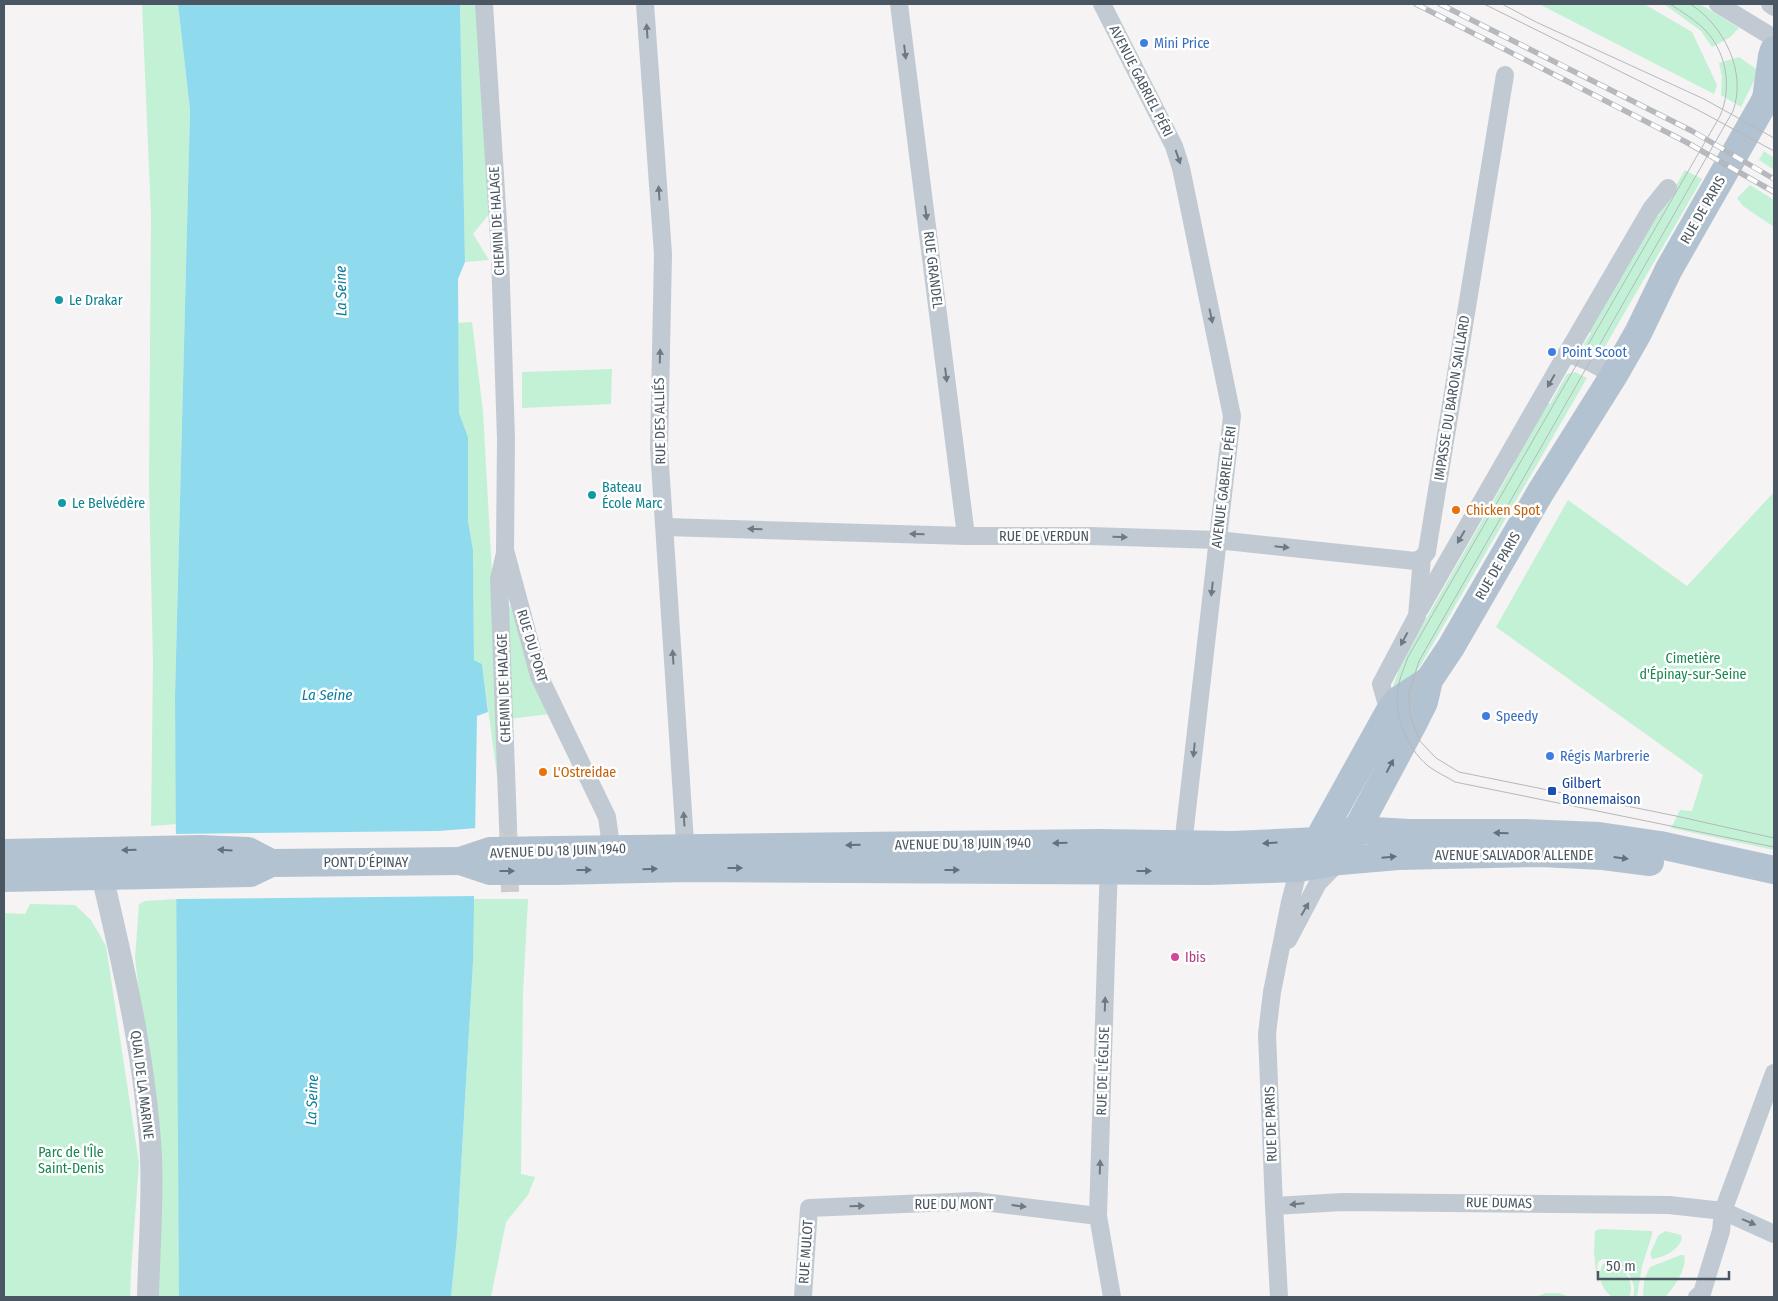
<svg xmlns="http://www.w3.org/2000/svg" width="1778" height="1301" viewBox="0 0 1778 1301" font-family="'Fira Sans Condensed',sans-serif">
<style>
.green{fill:#c3f1d5}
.water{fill:#90daee}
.pier{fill:#f5f3f3}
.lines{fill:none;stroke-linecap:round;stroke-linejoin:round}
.minor-tunnel{stroke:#caccce;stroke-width:18;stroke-dasharray:18 9;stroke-linecap:butt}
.minor{stroke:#c1cad2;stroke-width:18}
.tertiary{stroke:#c1cad2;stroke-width:22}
.primary{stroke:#b3c2d1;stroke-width:28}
.tram{stroke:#b5b8bd;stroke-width:1}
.rail-casing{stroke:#b5b8bd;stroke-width:5.5}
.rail{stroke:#fff;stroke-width:4;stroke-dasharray:11;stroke-linecap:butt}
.primary-bridge{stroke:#b3c2d1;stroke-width:28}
.oneway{fill:#6e7983}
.oneway2{fill:#64717d}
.shop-dot{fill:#3f7fe0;stroke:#fff;stroke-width:2}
.culture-dot{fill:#0f9aa8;stroke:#fff;stroke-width:2}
.food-dot{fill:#e8710a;stroke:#fff;stroke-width:2}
.transit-dot{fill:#1a4fb4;stroke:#fff;stroke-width:2}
.hotel-dot{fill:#d1479c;stroke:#fff;stroke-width:2}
.labels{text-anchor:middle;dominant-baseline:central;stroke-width:5;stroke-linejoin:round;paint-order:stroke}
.shop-label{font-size:14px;fill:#366cbe;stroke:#fff;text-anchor:start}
.street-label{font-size:14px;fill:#4a5661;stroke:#fff}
.culture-label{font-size:14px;fill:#0d838f;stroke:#fff;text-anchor:start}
.food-label{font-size:14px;fill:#c56008;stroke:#fff;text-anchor:start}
.park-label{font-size:14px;fill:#17864f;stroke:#fff}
.transit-label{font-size:14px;fill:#164399;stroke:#fff;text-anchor:start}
.hotel-label{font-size:14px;fill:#b23c85;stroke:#fff;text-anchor:start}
.water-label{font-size:15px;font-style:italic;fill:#0c7c9b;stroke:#fff}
</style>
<rect width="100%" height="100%" fill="#f5f3f3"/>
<g class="green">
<path d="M142,4H178L190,110L175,696L177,824L151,826L153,663L149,484L151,215Z"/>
<path d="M460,4H481L494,208L473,234L489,260L465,262Z"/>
<path d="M1539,4H1644L1692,32L1717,85L1714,94Z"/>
<path d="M1664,4H1700L1739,28L1729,38L1712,47L1701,31Z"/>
<path d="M1739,57L1759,71L1741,107L1721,95L1722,77L1719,63Z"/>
<path d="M1764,151L1774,158V170L1759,160Z"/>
<path d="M1685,170L1702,179L1603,350C1596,355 1590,351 1584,344L1591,333L1586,330L1655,215L1658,216Z"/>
<path d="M1750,185L1774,200V227L1743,206L1737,198Z"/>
<path d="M472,322L483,412L498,680L499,790L482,664L474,660L473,550L468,521V437L459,413L458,323Z"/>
<path d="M612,369L611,404L522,408V372Z"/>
<path d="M1575,372L1587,378L1419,668L1392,694C1393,683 1398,674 1401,663L1511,470L1514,463L1511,461L1546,402L1550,404L1567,374Z"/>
<path d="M1774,492V850L1671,828L1680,810L1692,811L1703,775L1496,627L1568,500L1687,586Z"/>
<path d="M510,605L550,714L509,719L503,611Z"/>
<path d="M178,899L179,1297H157L139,992L135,958L139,904L145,901Z"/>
<path d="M473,899H528L523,993L521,1174L535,1177L528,1195L506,1222L491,1297H451L457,1237L473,962Z"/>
<path d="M30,904L75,905L91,920L106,946L139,1163L131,1271L130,1297H4V913L25,914Z"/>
<path d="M1601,1229L1652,1231V1235L1642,1266L1637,1297H1633C1639,1280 1620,1257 1602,1259L1598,1262L1597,1271L1599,1282H1597L1594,1252L1595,1232L1596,1230Z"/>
<path d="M1665,1231L1681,1235L1682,1239C1677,1251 1665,1257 1652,1259L1650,1254L1658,1236Z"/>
<path d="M1681,1255H1684C1688,1267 1673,1289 1665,1297H1643L1644,1280L1650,1267Z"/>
<path d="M1608,1262C1612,1263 1617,1264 1620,1267C1629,1273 1634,1288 1629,1297H1612C1602,1289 1596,1276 1603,1264Z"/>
<path d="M1545,1293H1559L1569,1297H1536Z"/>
</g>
<path class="water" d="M178,4H460L465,262L458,279L459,413L468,437V521L473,550L474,660L482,664L488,712L477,716L473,962L457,1237L451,1297H179L175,696L190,110Z"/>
<path class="pier" d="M477,828L476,896L175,899L174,834L438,831Z"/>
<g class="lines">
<path class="minor-tunnel" d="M508,826L510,892"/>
<g class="minor">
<path d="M484,4L500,254L506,439L505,550L539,676L607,817L613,860"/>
<path d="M645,4L663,254L659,449L686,857"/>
<path d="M899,4L966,536"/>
<path d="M1102,4L1174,146L1181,168L1232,416L1182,854"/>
<path d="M1718,4L1774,38"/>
<path d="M1770,4L1774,7"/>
<path d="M1567,353L1651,209L1668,188"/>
<path d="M665,527L966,536H1090L1217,540L1415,561L1422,558"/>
<path d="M505,553L499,579L508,826"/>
<path d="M1420,609L1567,353L1590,362L1614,375"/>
<path d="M1389,712L1381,684L1417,616L1422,558L1427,552L1429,539L1505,75"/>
<path d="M1109,861L1098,1216L1112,1297"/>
<path d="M1288,940L1318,883L1339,862"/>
<path d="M1274,1206L1343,1202L1669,1205L1723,1211L1774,1234"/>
<path d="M803,1297L809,1208L975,1201L1098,1216"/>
<path d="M1279,1297L1274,1206L1267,1034L1272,992L1290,902L1299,868"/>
<path d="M1697,1297L1702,1293L1721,1231L1723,1211L1774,1073"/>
</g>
<path class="tertiary" d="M101,877L105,888C126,977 146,1066 151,1157C153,1203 149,1251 148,1297"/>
<g class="primary">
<path d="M1766,99L1772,56L1774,50"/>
<path d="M1349,844L1413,724L1424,702L1429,680L1451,647L1540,493L1614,375L1638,333L1669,269L1766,99L1774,90"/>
<path d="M1313,849L1389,712L1397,701L1429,680"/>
<path d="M554,850L1099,843L1233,845L1319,841L1356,830L1409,833H1524L1599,836L1660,845L1774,870"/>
<path d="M4,853L201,849L248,851L271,863"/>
<path d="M555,871L687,868L1208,871L1299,868L1340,861L1398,856L1541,853L1603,856L1650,862"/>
<path d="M4,878L250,873L271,863L460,861"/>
</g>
<g class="tram">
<path d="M1484,4L1698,110L1774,151"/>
<path d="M1502,4L1536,22L1704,99L1774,138"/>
<path d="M1670,4C1681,11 1692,18 1702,27C1726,49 1733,86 1720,116L1408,657C1405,666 1401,674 1399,683C1392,713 1405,746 1428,766C1436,772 1447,777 1455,782L1774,847"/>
<path d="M1690,4C1724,25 1747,72 1733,111L1419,661L1409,693L1410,716L1420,741L1436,758L1459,772L1676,816L1774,838"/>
</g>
<defs>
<g id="rail">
<path d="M1416,4L1686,142L1774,192"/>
<path d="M1440,4L1692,131L1774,179"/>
</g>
</defs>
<use href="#rail" class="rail-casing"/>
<use href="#rail" class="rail"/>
<g class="primary-bridge">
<path d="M460,861L490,871H555"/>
<path d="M460,861L490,851L554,850"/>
</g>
</g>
<defs><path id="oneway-solid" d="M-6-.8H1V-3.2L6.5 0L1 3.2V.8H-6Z" transform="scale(1.25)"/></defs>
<g class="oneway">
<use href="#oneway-solid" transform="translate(647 31) rotate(-94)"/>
<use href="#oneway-solid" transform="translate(905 52) rotate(83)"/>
<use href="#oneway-solid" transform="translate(1178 157) rotate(71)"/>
<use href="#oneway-solid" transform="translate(659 193) rotate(-94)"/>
<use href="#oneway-solid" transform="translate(926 213) rotate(83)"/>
<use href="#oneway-solid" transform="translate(1211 316) rotate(78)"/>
<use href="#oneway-solid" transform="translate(660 356) rotate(-88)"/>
<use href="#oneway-solid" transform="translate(946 375) rotate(83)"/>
<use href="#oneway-solid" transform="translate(1551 381) rotate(120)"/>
<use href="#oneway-solid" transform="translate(755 529) rotate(-178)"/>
<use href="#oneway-solid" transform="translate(917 534) rotate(-178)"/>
<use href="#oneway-solid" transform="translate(1120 537) rotate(2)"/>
<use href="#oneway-solid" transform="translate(1461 537) rotate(120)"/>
<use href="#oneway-solid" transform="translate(1282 547) rotate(6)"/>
<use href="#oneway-solid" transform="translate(1212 589) rotate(96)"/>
<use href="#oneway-solid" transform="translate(1404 639) rotate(118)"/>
<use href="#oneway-solid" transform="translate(673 657) rotate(-94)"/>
<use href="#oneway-solid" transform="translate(1194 750) rotate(96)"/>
<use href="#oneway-solid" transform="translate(684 819) rotate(-94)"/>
<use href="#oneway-solid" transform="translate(1305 909) rotate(-60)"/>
<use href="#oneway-solid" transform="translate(1105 1004) rotate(-88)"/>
<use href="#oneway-solid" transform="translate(1100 1167) rotate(-88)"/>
<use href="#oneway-solid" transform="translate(1297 1204) rotate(175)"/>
<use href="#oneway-solid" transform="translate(857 1206) rotate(-2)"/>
<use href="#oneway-solid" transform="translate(1019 1206) rotate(7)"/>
<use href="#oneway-solid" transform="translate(1749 1222) rotate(23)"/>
</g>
<g class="oneway2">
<use href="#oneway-solid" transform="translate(1390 766) rotate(-62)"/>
<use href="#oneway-solid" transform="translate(1501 833) rotate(-179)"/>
<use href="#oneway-solid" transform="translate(1060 843) rotate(179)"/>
<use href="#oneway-solid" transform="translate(1270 843) rotate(177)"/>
<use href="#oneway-solid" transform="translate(853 845) rotate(179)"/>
<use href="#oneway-solid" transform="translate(129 850) rotate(179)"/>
<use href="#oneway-solid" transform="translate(225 850) rotate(-177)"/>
<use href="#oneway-solid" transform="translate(1389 857) rotate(-5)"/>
<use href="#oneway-solid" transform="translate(1621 858) rotate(7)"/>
<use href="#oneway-solid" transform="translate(735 868)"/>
<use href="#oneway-solid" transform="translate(650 869) rotate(-2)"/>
<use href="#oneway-solid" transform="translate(584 870)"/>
<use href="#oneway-solid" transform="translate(952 870)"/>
<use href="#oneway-solid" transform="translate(507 871)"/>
<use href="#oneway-solid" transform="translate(1144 871)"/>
</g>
<g class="shop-dot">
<circle cx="1144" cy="43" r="5"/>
<circle cx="1552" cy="352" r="5"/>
<circle cx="1486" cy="716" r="5"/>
<circle cx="1550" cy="756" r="5"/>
</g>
<g class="culture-dot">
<circle cx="59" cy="300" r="5"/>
<circle cx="592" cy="495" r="5"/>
<circle cx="62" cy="503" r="5"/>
</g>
<g class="food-dot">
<circle cx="1456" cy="510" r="5"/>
<circle cx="543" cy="772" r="5"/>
</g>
<rect class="transit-dot" x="1547" y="786" width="10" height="10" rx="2.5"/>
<circle class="hotel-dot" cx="1175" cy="957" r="5"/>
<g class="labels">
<g class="shop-label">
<text x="1154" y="43">Mini Price</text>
<text x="1562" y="352">Point Scoot</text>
<text x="1496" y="716">Speedy</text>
<text x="1560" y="756">Régis Marbrerie</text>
</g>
<g class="street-label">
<text transform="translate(1141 81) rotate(63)">AVENUE GABRIEL PÉRI</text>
<text transform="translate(1703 210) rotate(-60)">RUE DE PARIS</text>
<text transform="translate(497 221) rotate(-93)">CHEMIN DE HALAGE</text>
<text transform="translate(933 270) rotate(83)">RUE GRANDEL</text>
<text transform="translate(1452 398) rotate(-81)">IMPASSE DU BARON SAILLARD</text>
<text transform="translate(660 421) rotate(-91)">RUE DES ALLIÉS</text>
<text transform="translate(1224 487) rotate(-83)">AVENUE GABRIEL PÉRI</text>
<text x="1044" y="536">RUE DE VERDUN</text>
<text transform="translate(1498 566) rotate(-60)">RUE DE PARIS</text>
<text transform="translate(532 646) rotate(73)">RUE DU PORT</text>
<text transform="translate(504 688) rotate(-92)">CHEMIN DE HALAGE</text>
<text transform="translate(963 844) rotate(-1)">AVENUE DU 18 JUIN 1940</text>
<text transform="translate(558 851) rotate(-2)">AVENUE DU 18 JUIN 1940</text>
<text x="1514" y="855">AVENUE SALVADOR ALLENDE</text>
<text x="366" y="862">PONT D'ÉPINAY</text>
<text transform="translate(1103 1071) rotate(-88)">RUE DE L'ÉGLISE</text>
<text transform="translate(142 1085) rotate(83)">QUAI DE LA MARINE</text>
<text transform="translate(1271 1124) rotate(-92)">RUE DE PARIS</text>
<text transform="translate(1499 1203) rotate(1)">RUE DUMAS</text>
<text x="954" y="1204">RUE DU MONT</text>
<text transform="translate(806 1252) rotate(-86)">RUE MULOT</text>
</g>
<g class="culture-label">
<text x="69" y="300">Le Drakar</text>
<text x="602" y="487">Bateau<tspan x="602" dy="16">École Marc</tspan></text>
<text x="72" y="503">Le Belvédère</text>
</g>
<g class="food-label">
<text x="1466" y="510">Chicken Spot</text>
<text x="553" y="772">L'Ostreidae</text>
</g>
<g class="park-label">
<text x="1693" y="658">Cimetière<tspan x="1693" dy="16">d'Épinay-sur-Seine</tspan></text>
<text x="71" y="1152">Parc de l'Île<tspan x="71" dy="16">Saint-Denis</tspan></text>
</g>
<g class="transit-label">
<text x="1562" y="783">Gilbert<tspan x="1562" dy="16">Bonnemaison</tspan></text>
</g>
<g class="hotel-label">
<text x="1185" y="957">Ibis</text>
</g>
<g class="water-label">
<text transform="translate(341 291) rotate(-91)">La Seine</text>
<text x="327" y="695">La Seine</text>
<text transform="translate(312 1100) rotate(-88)">La Seine</text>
</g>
</g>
<rect width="1778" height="1301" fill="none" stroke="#4a5661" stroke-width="10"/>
<path d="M1598 1271v8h131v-8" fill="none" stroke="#4a5661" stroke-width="2.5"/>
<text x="1606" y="1271" font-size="15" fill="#4a5661" stroke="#ffffff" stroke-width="4" paint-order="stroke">50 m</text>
</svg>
